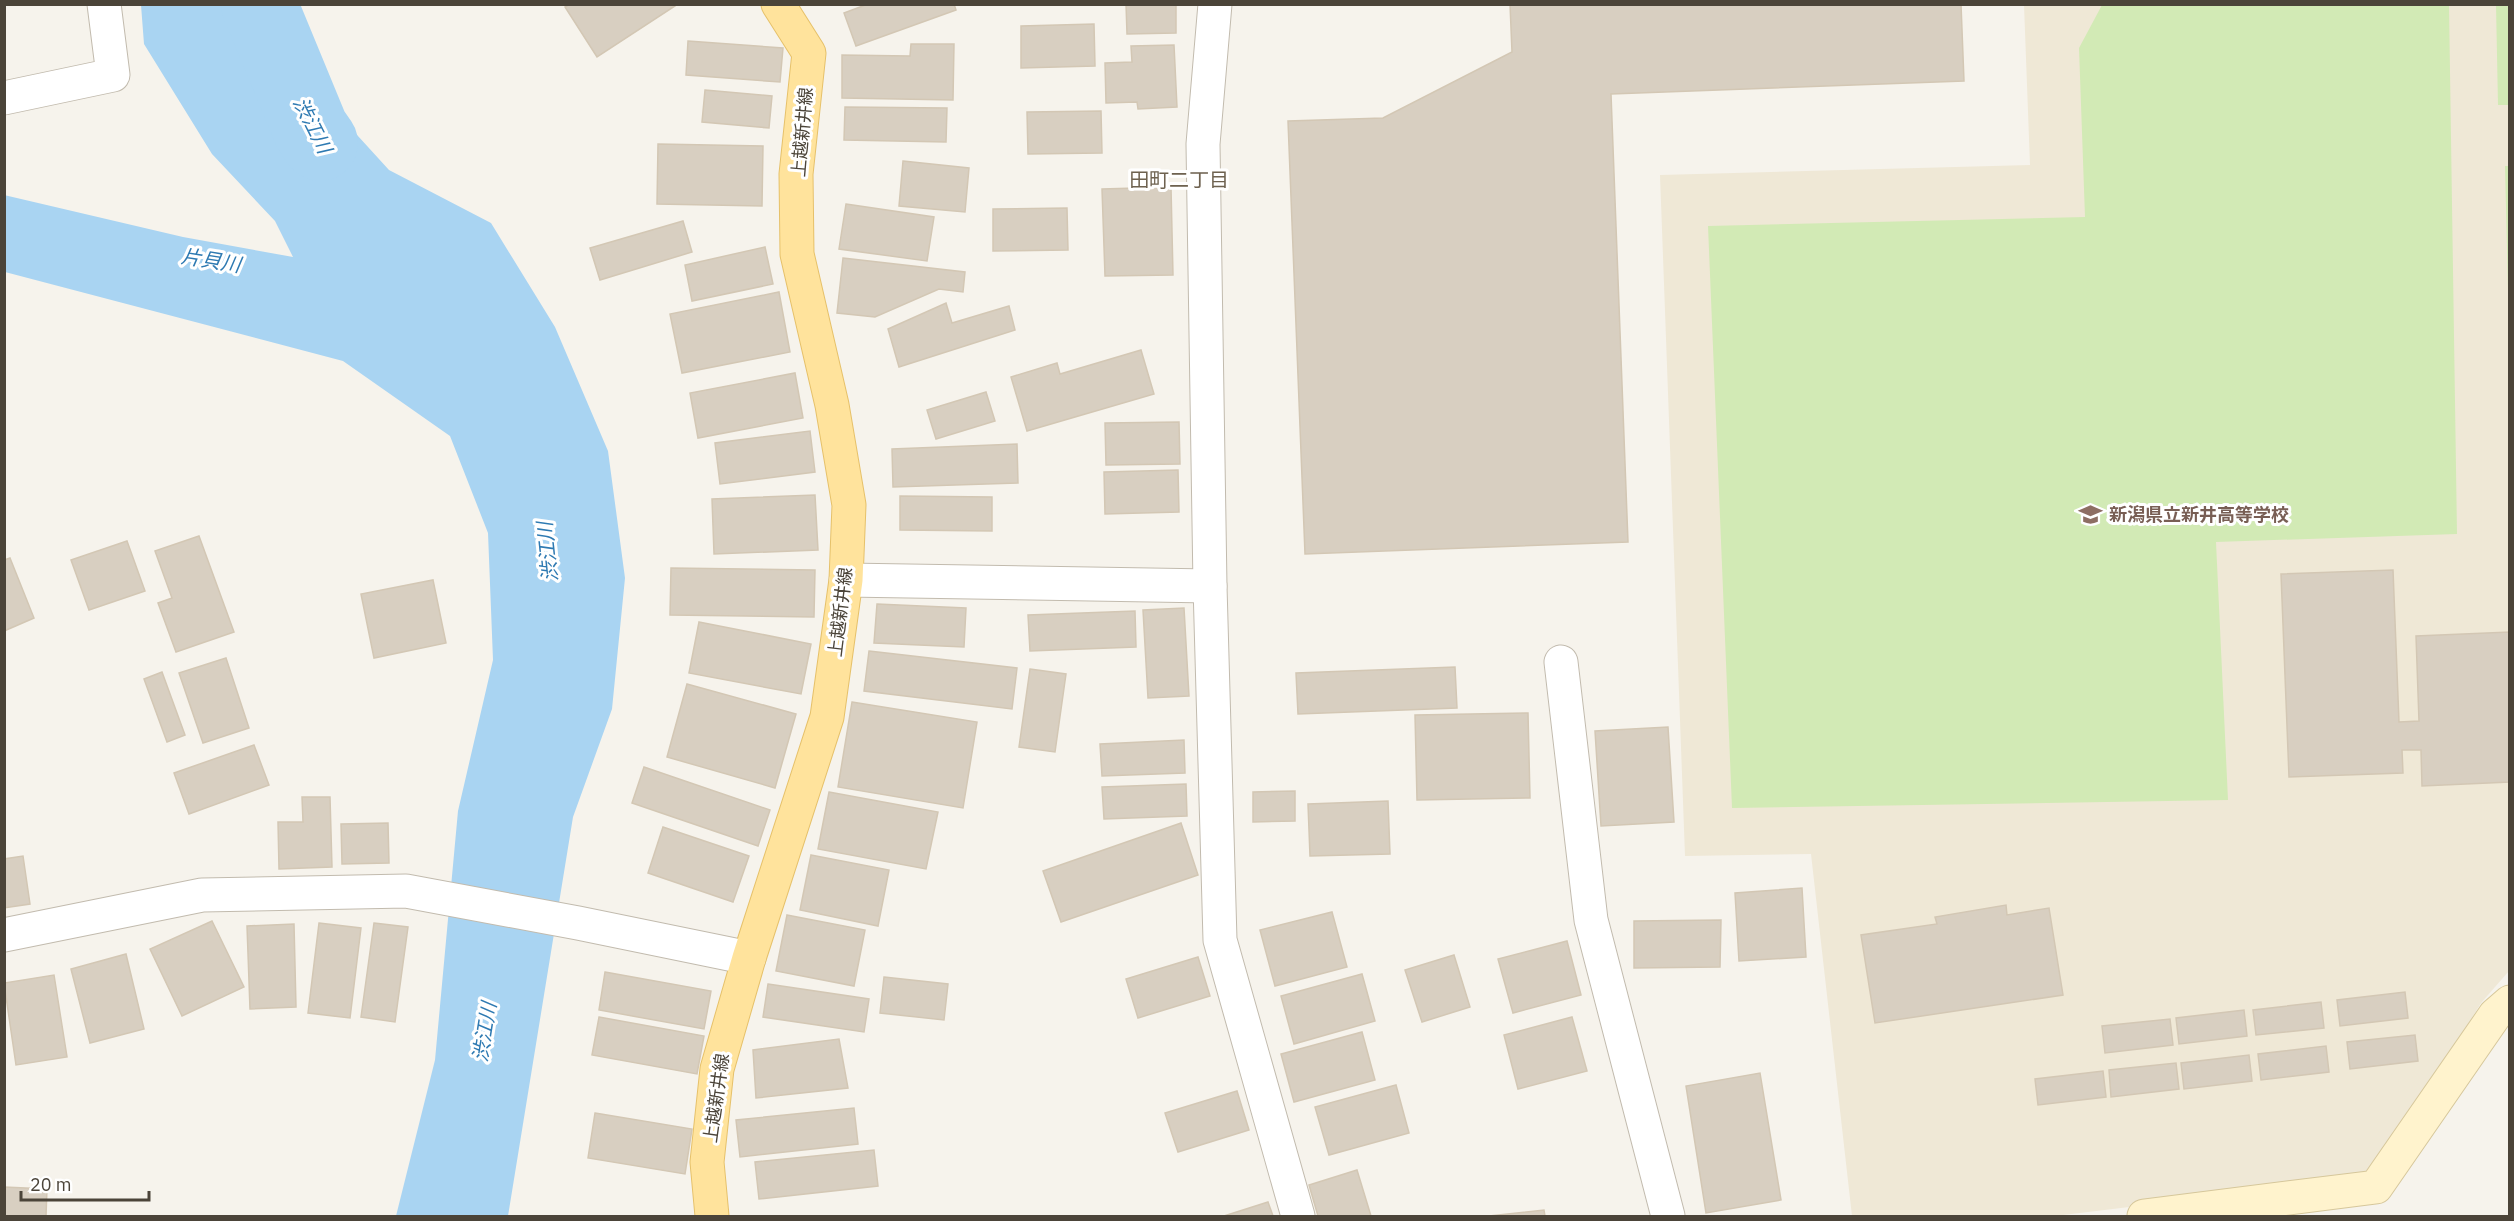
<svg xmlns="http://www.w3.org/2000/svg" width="2514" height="1221" viewBox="0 0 2514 1221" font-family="'IBM Plex Sans','Noto Sans JP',sans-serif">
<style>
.education{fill:#efe8d6}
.green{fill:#d2eab5}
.water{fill:#a9d4f2}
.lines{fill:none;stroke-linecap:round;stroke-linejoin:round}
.river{stroke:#a9d4f2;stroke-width:76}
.building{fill:#d8cfc1;stroke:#d3c7b4;stroke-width:1.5}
.street-casing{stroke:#c2bbae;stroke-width:35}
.secondary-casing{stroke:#d6c79b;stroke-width:35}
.primary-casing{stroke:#e6c16a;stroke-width:35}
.street{stroke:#fff;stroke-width:33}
.secondary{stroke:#fff3cd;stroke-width:33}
.primary{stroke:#ffe39c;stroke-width:33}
.labels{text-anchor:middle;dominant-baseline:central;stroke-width:6;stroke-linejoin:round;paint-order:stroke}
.street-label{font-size:18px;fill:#4b4439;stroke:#fff}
.education-label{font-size:18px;font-weight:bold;fill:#785e54;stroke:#fff;text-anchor:start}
.water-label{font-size:20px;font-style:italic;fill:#2e7ab2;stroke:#fff}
.neighbourhood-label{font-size:20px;fill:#6e6250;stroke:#fff}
</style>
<rect width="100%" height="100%" fill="#f6f3ec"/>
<path class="education" d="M2024,5H2509V971L2481,1003L2408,1122L2359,1179L2055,1216H1852L1811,854L1685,856L1660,175L2030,165Z"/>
<g class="green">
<path d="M2102,5H2449L2457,534L2216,542L2228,800L1732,808L1708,226L2085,217L2079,48Z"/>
<path d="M2496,5H2509V105H2498Z"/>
<path d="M2505,166H2510L2509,332Z"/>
</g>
<path class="water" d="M141,5H243L245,12L389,170L491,223L555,327L608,451L625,578L612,709L573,817L508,1216H396L435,1060L458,811L493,660L488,533L450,436L343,361L5,272L4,195L183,237L293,257L275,221L212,154L144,44Z"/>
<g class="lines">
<path class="river" d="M259,4L311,130L320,143"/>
</g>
<g class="building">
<path d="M570,4H678L597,57L565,7Z"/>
<path d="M868,4H954L956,10L856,46L844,13Z"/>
<path d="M1126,4H1176V33L1127,34Z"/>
<path d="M1510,4H1961L1964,81L1611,94L1628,542L1305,554L1288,121L1383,118L1512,52Z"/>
<path d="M1094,24L1095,66L1021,68V26Z"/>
<path d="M688,41L783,48L780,82L686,75Z"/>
<path d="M911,44H954L953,100L842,98V55L910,56Z"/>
<path d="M1174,45L1177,107L1138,109L1137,102L1106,103L1105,63L1132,62L1131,46Z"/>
<path d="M705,90L772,96L769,128L702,122Z"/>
<path d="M845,107L947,108L946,142L844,140Z"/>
<path d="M1101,111L1102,153L1028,154L1027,112Z"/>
<path d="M658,144L763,146L762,206L657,204Z"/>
<path d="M903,161L969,168L965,212L899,206Z"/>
<path d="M1171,187L1173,275L1105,276L1102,189Z"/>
<path d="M846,204L934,217L927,261L839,249Z"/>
<path d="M1067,208L1068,250L993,251V209Z"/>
<path d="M683,221L692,252L600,280L590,248Z"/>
<path d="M765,247L773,284L692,301L685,265Z"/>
<path d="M843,258L965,272L963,292L939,289L875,317L837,313Z"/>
<path d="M779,292L790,352L682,373L670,314Z"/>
<path d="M946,303L952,323L1009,306L1015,330L899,367L888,329Z"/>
<path d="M1141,350L1154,394L1027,431L1011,377L1057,363L1060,374Z"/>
<path d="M795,373L803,418L698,438L690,393Z"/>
<path d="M986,392L995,421L936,439L927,410Z"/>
<path d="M1179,422L1180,464L1106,465L1105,423Z"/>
<path d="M810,431L815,472L720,484L715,443Z"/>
<path d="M1017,444L1018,483L893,487L892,449Z"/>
<path d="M1178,470L1179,512L1105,514L1104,472Z"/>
<path d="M815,495L818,550L714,554L712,499Z"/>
<path d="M900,496L992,497V531L900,530Z"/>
<path d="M199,536L234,632L176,652L158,603L172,598L155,551Z"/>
<path d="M127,541L145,591L89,610L71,560Z"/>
<path d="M10,558L34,618L4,631V560Z"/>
<path d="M671,568L815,570L814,617L670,615Z"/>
<path d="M2393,570L2399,722L2419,721L2416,636L2510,632V782L2422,786L2421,750H2402L2403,773L2289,777L2281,574Z"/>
<path d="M433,580L446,643L374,658L361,594Z"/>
<path d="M877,604L966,608L964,647L874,643Z"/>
<path d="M1184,608L1189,696L1148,698L1143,610Z"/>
<path d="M1135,611L1136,647L1030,651L1028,615Z"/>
<path d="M699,622L811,644L801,694L689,673Z"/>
<path d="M869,651L1017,668L1012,709L864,691Z"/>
<path d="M226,658L249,728L203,743L179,673Z"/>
<path d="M1455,667L1457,708L1298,714L1296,673Z"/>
<path d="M1030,669L1066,674L1055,752L1019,747Z"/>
<path d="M162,672L185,735L167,742L144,679Z"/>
<path d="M687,684L796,714L775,788L667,757Z"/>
<path d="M852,702L977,722L963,808L838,787Z"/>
<path d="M1528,713L1530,798L1417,800L1415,715Z"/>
<path d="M1668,727L1674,822L1601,826L1595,731Z"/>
<path d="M1184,740L1185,773L1102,776L1100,744Z"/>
<path d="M254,745L269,785L189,814L174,773Z"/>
<path d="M644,767L770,810L758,846L632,803Z"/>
<path d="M1186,784L1187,816L1104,819L1102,787Z"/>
<path d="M1295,791V821L1253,822V792Z"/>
<path d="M829,792L938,812L926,869L818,849Z"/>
<path d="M302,797H330L332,867L279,869L278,822H303Z"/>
<path d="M1388,801L1390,854L1310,856L1308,804Z"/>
<path d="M388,823L389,863L342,864L341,824Z"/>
<path d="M1181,823L1198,875L1061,922L1043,871Z"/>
<path d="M663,827L749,856L733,902L648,873Z"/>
<path d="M811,855L889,870L878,926L800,910Z"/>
<path d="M23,856L30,904L4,908V859Z"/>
<path d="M1802,888L1806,957L1739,961L1735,893Z"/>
<path d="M2006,905L2007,915L2049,908L2063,995L1875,1023L1861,935L1937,924L1935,917Z"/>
<path d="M1332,912L1347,967L1275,986L1260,930Z"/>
<path d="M787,915L865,930L854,986L776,971Z"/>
<path d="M1721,920L1720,967L1634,968V921Z"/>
<path d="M212,921L244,987L182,1016L150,949Z"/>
<path d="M319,923L361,928L350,1018L308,1013Z"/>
<path d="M374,923L408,927L395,1022L361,1017Z"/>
<path d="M294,924L296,1007L250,1009L247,926Z"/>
<path d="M1567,941L1581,995L1513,1013L1498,959Z"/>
<path d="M126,954L144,1029L90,1043L71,969Z"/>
<path d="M1454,955L1470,1007L1422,1022L1405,970Z"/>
<path d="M1198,957L1210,996L1138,1018L1126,979Z"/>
<path d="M605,972L711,991L704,1029L599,1010Z"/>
<path d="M1362,974L1375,1021L1294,1044L1281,996Z"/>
<path d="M54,975L67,1057L16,1065L4,983Z"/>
<path d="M884,977L948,984L944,1020L880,1013Z"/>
<path d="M768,984L869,999L864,1032L763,1017Z"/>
<path d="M2405,992L2408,1018L2340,1026L2337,1000Z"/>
<path d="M2321,1002L2324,1028L2256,1035L2253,1010Z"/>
<path d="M2244,1010L2247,1036L2179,1044L2176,1018Z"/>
<path d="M599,1017L704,1036L697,1074L592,1055Z"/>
<path d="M1572,1017L1587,1071L1518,1089L1504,1035Z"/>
<path d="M2170,1019L2173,1045L2105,1053L2102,1026Z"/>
<path d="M1362,1032L1375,1080L1294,1102L1281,1054Z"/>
<path d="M2415,1035L2418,1061L2350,1069L2347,1042Z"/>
<path d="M839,1039L848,1088L756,1098L753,1050Z"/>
<path d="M2326,1046L2329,1072L2261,1080L2258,1054Z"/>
<path d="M2249,1055L2252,1081L2184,1089L2181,1063Z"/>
<path d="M2176,1063L2179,1089L2111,1097L2109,1070Z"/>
<path d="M2103,1071L2106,1097L2038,1105L2035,1079Z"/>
<path d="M1760,1073L1781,1200L1706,1213L1686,1086Z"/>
<path d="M1396,1085L1409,1133L1329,1155L1315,1107Z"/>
<path d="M1237,1091L1249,1130L1178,1152L1165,1113Z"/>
<path d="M854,1108L858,1144L740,1157L736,1120Z"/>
<path d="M595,1113L692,1129L685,1174L588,1158Z"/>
<path d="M874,1150L878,1186L759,1199L755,1162Z"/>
<path d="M1357,1170L1371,1216H1318L1309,1185Z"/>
<path d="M4,1187L47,1189L46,1216H4Z"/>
<path d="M1268,1202L1273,1216H1224Z"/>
<path d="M1544,1210L1545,1216H1489Z"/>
</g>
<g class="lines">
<defs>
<g id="street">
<path d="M1215,4L1203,144L1210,586L1220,940L1298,1216"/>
<path d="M4,98L113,75L104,4"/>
<path d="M846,580L1210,586"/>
<path d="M1561,662L1591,920L1668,1216"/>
<path d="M4,935L202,895L406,891L578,923L749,958"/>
</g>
<path id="secondary" d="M2144,1216L2376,1187L2495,1015L2510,1002"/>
<path id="primary" d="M712,1216L707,1162L717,1069L749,958L827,717L846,580L849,505L832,405L797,254L796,174L809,53L778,4"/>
</defs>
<use href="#street" class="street-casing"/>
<use href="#secondary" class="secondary-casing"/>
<use href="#primary" class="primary-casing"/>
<use href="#street" class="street"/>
<use href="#secondary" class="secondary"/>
<use href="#primary" class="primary"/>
</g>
<defs>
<symbol id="school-bare" viewBox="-9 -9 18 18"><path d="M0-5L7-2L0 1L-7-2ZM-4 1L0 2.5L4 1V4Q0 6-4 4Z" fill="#8d6e63" stroke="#fff" stroke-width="2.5" paint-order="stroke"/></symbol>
</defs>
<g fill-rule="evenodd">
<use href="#school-bare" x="2074" y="498" width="33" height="33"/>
</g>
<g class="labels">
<g class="street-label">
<text transform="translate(802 132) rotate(-85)">上越新井線</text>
<text transform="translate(840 612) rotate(-83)">上越新井線</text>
<text transform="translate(716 1098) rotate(-82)">上越新井線</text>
</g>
<g class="education-label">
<text x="2109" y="514">新潟県立新井高等学校</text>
</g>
<g class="water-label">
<text transform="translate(313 125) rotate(63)">渋江川</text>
<text transform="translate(211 260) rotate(9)">片貝川</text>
<text transform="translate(547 552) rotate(-96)">渋江川</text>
<text transform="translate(484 1032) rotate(-81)">渋江川</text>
</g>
<g class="neighbourhood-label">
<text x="1179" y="179">田町二丁目</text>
</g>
</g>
<rect width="2514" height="1221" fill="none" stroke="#4b4439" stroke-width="12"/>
<path d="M21 1191v9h128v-9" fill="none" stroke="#4b4439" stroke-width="3"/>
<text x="30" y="1191" font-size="18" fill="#4b4439" stroke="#ffffff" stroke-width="4.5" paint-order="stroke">20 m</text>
</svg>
